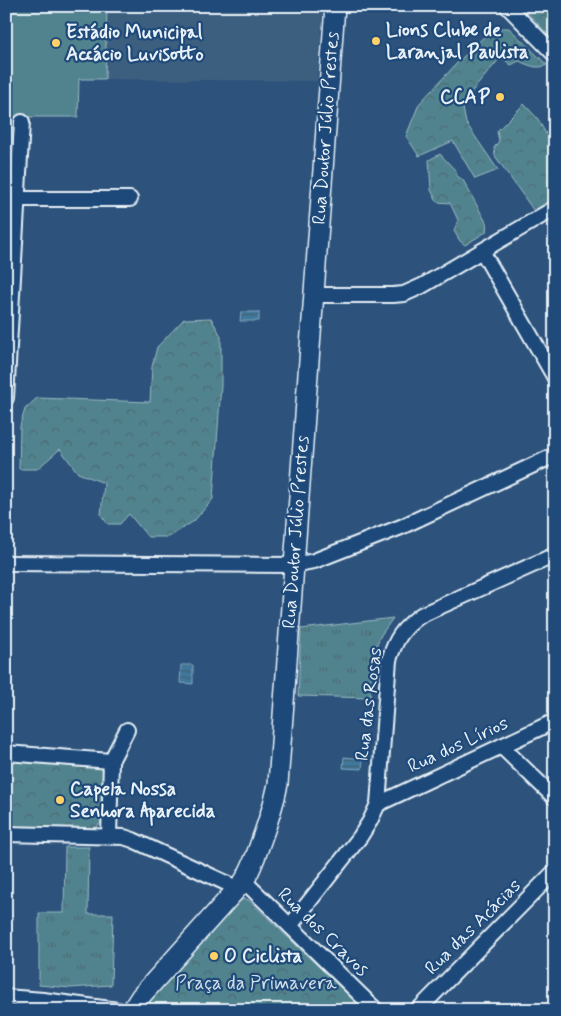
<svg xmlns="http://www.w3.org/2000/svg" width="561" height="1016" viewBox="0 0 561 1016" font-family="Mynerve,sans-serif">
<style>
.built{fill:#3e5e7f}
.grass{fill:url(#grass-tufts);stroke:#9cbac3}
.forest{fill:url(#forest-crowns);stroke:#9cbac3}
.pitch{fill:#51838e;stroke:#9cbac3}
.water{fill:url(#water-rules);stroke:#83a8c0}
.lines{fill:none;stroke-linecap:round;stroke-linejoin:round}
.street-casing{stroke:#e8f1f8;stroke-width:18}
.secondary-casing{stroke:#e8f1f8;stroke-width:22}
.street{stroke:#1f4a7a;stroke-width:14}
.secondary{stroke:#1f4a7a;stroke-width:19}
.poi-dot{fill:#ffd166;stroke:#1f4a7a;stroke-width:2}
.labels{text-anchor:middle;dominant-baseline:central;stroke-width:4.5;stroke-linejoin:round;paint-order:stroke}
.poi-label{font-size:19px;font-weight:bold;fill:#e8f1f8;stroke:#1f4a7a;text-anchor:start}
.street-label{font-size:19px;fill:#e8f1f8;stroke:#1f4a7a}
.park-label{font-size:19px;fill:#d1e0e8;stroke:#1f4a7a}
</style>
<defs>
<pattern id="grass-tufts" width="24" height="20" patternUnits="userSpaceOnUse" patternTransform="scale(1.25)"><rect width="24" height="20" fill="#51838e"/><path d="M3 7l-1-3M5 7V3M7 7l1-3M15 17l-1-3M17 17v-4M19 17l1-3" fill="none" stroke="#4d6b73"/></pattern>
<pattern id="forest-crowns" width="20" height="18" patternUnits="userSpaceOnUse" patternTransform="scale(1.25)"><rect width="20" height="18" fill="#51838e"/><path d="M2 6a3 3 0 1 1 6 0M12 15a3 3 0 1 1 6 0" fill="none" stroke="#4d6b73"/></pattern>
<pattern id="water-rules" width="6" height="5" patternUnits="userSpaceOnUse" patternTransform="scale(1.25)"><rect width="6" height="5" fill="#3f779b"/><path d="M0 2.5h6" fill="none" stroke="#426072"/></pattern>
</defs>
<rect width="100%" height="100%" fill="#2d537c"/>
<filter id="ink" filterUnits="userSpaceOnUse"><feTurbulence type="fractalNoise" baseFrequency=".02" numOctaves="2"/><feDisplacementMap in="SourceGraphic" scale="10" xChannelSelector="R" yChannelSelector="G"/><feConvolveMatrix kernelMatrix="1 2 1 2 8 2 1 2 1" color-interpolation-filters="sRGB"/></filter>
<g filter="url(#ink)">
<path class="built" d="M107,6L135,9V6H323L317,81L105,79Z"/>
<g class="grass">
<path d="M393,618C389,624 385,629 381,635C371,654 371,677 370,698L298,696L301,629Z"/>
<path d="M65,847H89L88,914H113L111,985H110L71,988L39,985V913H64Z"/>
</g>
<g class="forest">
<path d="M521,6H555V42L525,10Z"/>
<path d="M493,28H509L547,65C537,70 528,65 519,61L511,65L501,57L462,103L466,123L498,170L475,179L453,141L419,156L406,136L419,104L458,62Z"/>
<path d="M524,104L538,119L546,134L555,130V199L534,211L495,156L494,148L499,141L497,131Z"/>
<path d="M440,154L456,171L457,176L463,180L487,224L486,232L465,245L460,241L454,231L458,220L450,203L437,202L431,190L429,160Z"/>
<path d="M211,318L221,336V385L213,499L194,521L169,537H148L129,514L120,524H108L101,515L104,483L78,473L60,449L37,469H19L20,426L25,409L37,398L150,402L152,367L157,347L184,319Z"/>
<path d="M6,759L100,767L103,771V818C101,824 97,827 91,829L6,826Z"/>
<path d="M245,899L249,900L252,903L364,1010H143L153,997L238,901Z"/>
</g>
<path class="pitch" d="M6,6H107L105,79H79L78,117H6Z"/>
<g class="water">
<path d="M241,312H259V321H240Z"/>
<path d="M181,665H193V684L180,683Z"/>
<path d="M344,757L363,759L362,769L343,768Z"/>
</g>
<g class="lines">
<defs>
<g id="street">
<path d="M507,6L555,55"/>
<path d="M18,199H130"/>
<path d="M482,251L555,378"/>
<path d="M314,295H393L404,294L422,286L555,208"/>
<path d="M6,398L22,122"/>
<path d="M6,563L294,565L314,561L401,527L555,455"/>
<path d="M501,746L555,798"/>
<path d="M6,753L111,761L109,836"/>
<path d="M111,761L127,730"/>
<path d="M378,804L555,721"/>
<path d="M6,834L124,837L133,840L237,888"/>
<path d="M244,881L376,1010"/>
<path d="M290,926L360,837L370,821L378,804L389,660C396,638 403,628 421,615L555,555"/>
<path d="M6,997L43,1000L118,1010"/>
<path d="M418,1010L555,871"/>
</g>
<path id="secondary" d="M132,1010L141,996L244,881C252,868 256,855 261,841C268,822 274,804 278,784L335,6"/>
</defs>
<use href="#street" class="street-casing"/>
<use href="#secondary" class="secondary-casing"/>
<use href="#street" class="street"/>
<use href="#secondary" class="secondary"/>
</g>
</g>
<g class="poi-dot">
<circle cx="376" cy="41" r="5"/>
<circle cx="56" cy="43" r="5"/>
<circle cx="500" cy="97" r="5"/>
<circle cx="60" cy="800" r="5"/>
<circle cx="214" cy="956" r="5"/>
</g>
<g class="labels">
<g class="poi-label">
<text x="386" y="30">Lions Clube de<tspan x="386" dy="22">Laranjal Paulista</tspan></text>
<text x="66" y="32">Estádio Municipal<tspan x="66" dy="22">Accácio Luvisotto</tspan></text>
<text x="490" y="97" text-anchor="end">CCAP</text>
<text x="70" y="789">Capela Nossa<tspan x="70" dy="22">Senhora Aparecida</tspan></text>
<text x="224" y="956">O Ciclista</text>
</g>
<g class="street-label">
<text transform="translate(326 128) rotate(-86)">Rua Doutor Júlio Prestes</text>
<text transform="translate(296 532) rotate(-86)">Rua Doutor Júlio Prestes</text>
<text transform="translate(369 704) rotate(-83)">Rua das Rosas</text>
<text transform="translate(458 745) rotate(-25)">Rua dos Lírios</text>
<text transform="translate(473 927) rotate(-45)">Rua das Acácias</text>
<text transform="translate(323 932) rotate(44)">Rua dos Cravos</text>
</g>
<g class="park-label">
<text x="256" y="983">Praça da Primavera</text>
</g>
</g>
<rect width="561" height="1016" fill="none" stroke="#1f4a7a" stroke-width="25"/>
<rect x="12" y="12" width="536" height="991" fill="none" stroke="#e8f1f8" stroke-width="2" filter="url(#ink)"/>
</svg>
